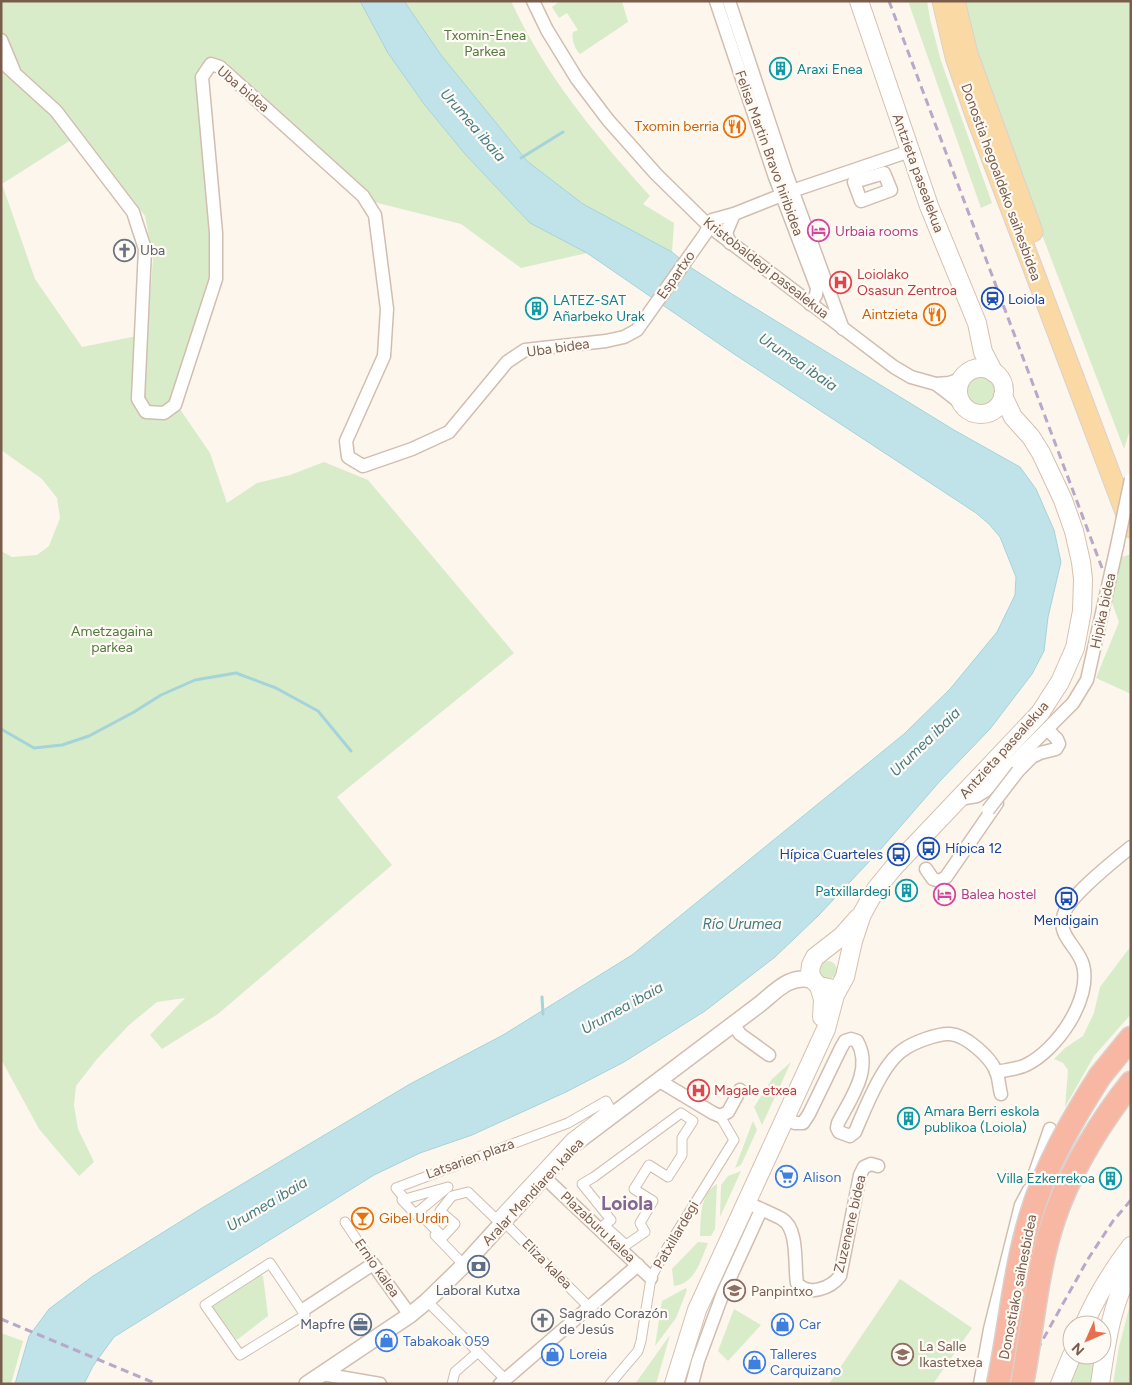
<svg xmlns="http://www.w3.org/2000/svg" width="1132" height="1385" viewBox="0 0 1132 1385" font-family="Figtree,sans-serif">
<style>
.green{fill:#d8ecc9;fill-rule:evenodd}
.water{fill:#bfe3e8;stroke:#a5d3da}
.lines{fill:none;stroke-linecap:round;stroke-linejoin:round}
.stream{stroke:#a5d3da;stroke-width:3}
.pedestrian-casing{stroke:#d1beb0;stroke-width:11}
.minor-casing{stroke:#d1beb0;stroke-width:15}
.tertiary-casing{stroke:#d1beb0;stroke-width:18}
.secondary-casing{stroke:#d6c0b0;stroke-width:20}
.primary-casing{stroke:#dad1cd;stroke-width:21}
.motorway-casing{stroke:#dad1cd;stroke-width:25}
.pedestrian{stroke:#fff;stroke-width:9}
.minor{stroke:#fff;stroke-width:12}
.tertiary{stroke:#fff;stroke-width:15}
.secondary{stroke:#fff;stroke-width:18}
.primary{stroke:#fbd9a5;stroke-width:19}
.motorway{stroke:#f7b7a3;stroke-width:22}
.rail{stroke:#b9a8c9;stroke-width:3;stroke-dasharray:8 5;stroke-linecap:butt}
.minor-bridge-casing{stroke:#d1beb0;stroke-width:15;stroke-linecap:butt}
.motorway-bridge-casing{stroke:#dad1cd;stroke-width:25;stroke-linecap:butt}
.minor-bridge{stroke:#fff;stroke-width:12}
.motorway-bridge{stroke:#f7b7a3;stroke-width:22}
.labels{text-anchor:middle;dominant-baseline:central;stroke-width:4.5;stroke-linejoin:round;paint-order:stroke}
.park-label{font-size:14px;fill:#537a41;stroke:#fffaf3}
.culture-label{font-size:14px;fill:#0d838f;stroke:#fffaf3;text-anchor:start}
.street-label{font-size:14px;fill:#7a5c4d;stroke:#fffaf3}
.food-label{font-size:14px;fill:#c56008;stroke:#fffaf3;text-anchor:end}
.hotel-label{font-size:14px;fill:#b23c85;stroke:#fffaf3;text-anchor:start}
.worship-label{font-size:14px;fill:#5b616d;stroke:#fffaf3;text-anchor:start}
.health-label{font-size:14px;fill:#be3a42;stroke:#fffaf3;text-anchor:start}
.transit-label{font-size:14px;fill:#164399;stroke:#fffaf3;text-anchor:start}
.shop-label{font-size:14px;fill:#366cbe;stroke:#fffaf3;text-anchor:start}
.service-label{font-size:14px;fill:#4e5e75;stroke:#fffaf3}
.education-label{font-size:14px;fill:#785e54;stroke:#fffaf3;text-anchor:start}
.water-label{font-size:15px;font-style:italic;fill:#437c86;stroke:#fffaf3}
.district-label{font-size:19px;font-weight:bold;fill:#846695;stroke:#fffaf3}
</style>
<rect width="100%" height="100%" fill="#fdf6ec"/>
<g class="green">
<path d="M1,1H360L388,53L424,104L465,154L530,223L587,253L521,268L461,224L374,202L352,177L227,63L207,59L195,76L209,204V279L171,396L210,453L227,503L257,483L290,475L324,462L368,480L514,653L337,797L392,865L218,1014L162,1049L150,1035L185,998L157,1002L129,1025L97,1059L76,1086L74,1105L78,1129L94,1162L79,1176L39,1129L1,1059V551L12,557L37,555L49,546L60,518L57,498L42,479L1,450ZM82,133L145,216L153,260L147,334L82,347L35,279L2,184Z"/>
<path d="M404,1H511C545,75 596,136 650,196L643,204L674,223L672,252L583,204L527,161L441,55Z"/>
<path d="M560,1H622L628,22L580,54C575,49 571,39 573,32L578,30L567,13L559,18L552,7Z"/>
<path d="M908,1H927L930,19L941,61L992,203L981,208Z"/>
<path d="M963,1H1131V427L1124,449L1013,159L976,54Z"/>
<circle cx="981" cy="391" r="15"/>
<path d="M1131,554V694L1096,678L1119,622L1111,600L1122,557Z"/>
<path d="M1131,946V1014L1094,1056L1065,1107L1068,1070L1063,1063L1054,1059L1065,1048L1083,1036L1094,1013L1100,987Z"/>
<circle cx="828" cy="970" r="9"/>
<path d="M791,1062L762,1125L754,1107L772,1079Z"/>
<path d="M753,1121L757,1130L741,1165L735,1168Z"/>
<path d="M741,1171L720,1217L721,1185L728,1176Z"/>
<path d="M717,1184L715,1229L711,1236H700C701,1219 699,1194 717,1184Z"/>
<path d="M698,1242L708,1243C700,1261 696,1283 674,1286L672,1269Z"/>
<path d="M253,1274L263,1276L268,1316L237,1340L221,1319L205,1305Z"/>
<path d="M900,1279L972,1328L933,1384H829Z"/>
<path d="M686,1288L687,1290L676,1318L655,1346L662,1301Z"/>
<path d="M1131,1301V1384H1113L1119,1347Z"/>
<path d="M734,1309L761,1325L728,1361L718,1351Z"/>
<path d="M1,1333L23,1341L11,1384H1Z"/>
<path d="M670,1335L656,1384H635Z"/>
<path d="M1078,1355H1100L1095,1384H1067Z"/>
</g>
<path class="water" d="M360,1H404L441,55L527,161L583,204L672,252L690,267L732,294L954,430L1020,467L1036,489L1054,530L1061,562L1048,617L1044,651L1032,674L990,729L940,781L880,850L818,916L775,957L705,1011L624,1062L566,1092L472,1135L420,1153L374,1175L114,1337L93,1366L84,1384H15L29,1336L49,1309L93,1276L202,1208L410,1084L503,1035L632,955L904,734L950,689L997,632L1015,595L1016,577L1000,537L989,524L976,513L734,354L587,253L530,223L465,154L424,104L388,53Z"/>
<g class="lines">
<g class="stream">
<path d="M521,158L563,132"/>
<path d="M1,729L34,748L62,745L89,736L134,712L161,695L195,680L236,673L276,688L318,711L351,751"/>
<path d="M542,997L543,1014"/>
</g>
<defs>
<g id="pedestrian">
<path d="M606,1101L610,1108L571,1138L496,1219L468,1192L452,1196L440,1211L455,1224L443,1237L418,1212L448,1187L405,1199L396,1188L568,1123Z"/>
<path d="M681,1113L693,1121L682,1138V1155L668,1177L649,1165L634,1189L653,1201L640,1223L645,1232L626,1245L604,1225L611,1220L582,1184L594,1177Z"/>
<path d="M402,1200L419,1218"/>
<path d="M345,1222L373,1264"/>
<path d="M504,1222L589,1307"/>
<path d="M435,1235L464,1265"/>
<path d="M270,1263L305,1315L240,1355L205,1305Z"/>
<path d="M427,1301L505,1379"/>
<path d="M452,1384L455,1372L478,1352"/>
<path d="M610,1384L638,1351L641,1341L651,1278L667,1248L734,1140L720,1116"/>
</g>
<g id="minor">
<path d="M533,1L547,30L577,79L608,120L656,174L709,226L894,367L911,377L936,384L962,404"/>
<path d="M716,1L775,177L817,288L816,295L810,304"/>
<path d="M729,1L786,173L843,329"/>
<path d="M1,40L14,71"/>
<path d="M1,61L56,111L133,212L145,249L138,399L146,412L164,413L175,405L216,279V233L202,77L211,64L220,67L363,196L375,215L387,309L384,356L346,441L348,457L363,466L412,449L449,432L507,362L525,350L606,341L624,337L637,330L705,234L712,220L734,214L792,191L910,151"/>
<path d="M884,173L891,190L861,201L854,182Z"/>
<path d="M730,243L726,233L734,214"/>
<path d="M936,384L949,383L961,379"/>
<path d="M1018,771L1032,757L1040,753L1056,749L1059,744L1057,739L1047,729"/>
<path d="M959,799L977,796L985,791L1073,703L1087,680L1117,546"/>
<path d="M926,869L933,879L940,881L946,877L997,803"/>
<path d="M733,1024L740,1034L769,1055"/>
<path d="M996,1072C1006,1070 1018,1069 1026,1065C1057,1050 1092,999 1083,965C1078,946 1056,936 1064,914C1069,896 1115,860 1131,847"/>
<path d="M658,1080L713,1113L720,1116L728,1112L740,1090"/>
<path d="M785,1117L795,1123H803L809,1114L841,1048L845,1041L851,1039L857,1041C873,1069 851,1098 838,1123L837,1128L839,1132L850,1136L855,1132C865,1109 882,1064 903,1050C912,1043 938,1033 950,1034C966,1035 990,1057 996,1071C999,1078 999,1087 1001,1094"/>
<path d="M544,1177L651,1278"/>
<path d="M1032,1182L1050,1129"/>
<path d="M746,1202C758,1208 771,1213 782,1219C799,1229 794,1266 797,1283C808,1297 831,1288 840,1276L860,1175L864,1167L871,1164L878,1166"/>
<path d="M306,1308L373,1264L410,1315"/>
<path d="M322,1374L380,1384"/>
<path d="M500,1384L638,1265"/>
<path d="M692,1384L698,1361L723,1293L761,1210"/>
<path d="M980,1384L990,1329L1021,1205L1029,1190L1047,1180L1073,1182"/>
</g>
<path id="tertiary" d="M307,1384L410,1315L427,1301L464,1265L573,1145L760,1004C776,991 791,973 814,981"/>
<g id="secondary">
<path d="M859,1L929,206L977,323L983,352L994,373"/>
<circle cx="981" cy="391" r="23"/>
<path d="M819,986L823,999L822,1017"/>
<path d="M829,988L819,986L814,981L810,974L811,965L815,957L842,936L858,918"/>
<path d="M1084,1325C1096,1297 1112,1271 1131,1246"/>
<path d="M674,1384L697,1310L826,1029L835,995L845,977L853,941L862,914L876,889L894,867L1040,713L1060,682L1075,648L1082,611L1083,579L1081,562L1074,531L1063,500L1041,453L1031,437L1013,417L1003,396"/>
<path d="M1060,1384L1072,1355"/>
<path d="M1100,1384C1106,1344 1111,1305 1131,1269"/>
</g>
<g id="primary">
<path d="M942,1L955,57L975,115L1131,528"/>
<path d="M955,1L968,54L1033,232"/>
</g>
<g id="motorway">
<path d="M1100,1076L1131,1038"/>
<path d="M1121,1096L1131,1083"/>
</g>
</defs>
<use href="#pedestrian" class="pedestrian-casing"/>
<use href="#minor" class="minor-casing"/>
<use href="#tertiary" class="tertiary-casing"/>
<use href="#secondary" class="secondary-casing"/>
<use href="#primary" class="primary-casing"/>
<use href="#motorway" class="motorway-casing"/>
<use href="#pedestrian" class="pedestrian"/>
<use href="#minor" class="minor"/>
<use href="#tertiary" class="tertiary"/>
<use href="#secondary" class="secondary"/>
<use href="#primary" class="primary"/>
<use href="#motorway" class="motorway"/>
<g class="rail">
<path d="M889,1L1102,568"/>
<path d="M1,1319L157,1384"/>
<path d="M1018,1384L1088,1259L1113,1221L1131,1200"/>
</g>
<defs>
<g id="minor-bridge">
<path d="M1117,546L1131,479"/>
<path d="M988,810L1018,771"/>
</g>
<g id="motorway-bridge">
<path d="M998,1384C1010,1328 1014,1270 1031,1215C1046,1165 1072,1120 1100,1076"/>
<path d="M1022,1384C1033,1329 1036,1272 1054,1219C1069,1174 1093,1134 1121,1096"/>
</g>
</defs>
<use href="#minor-bridge" class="minor-bridge-casing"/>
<use href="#motorway-bridge" class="motorway-bridge-casing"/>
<use href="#minor-bridge" class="minor-bridge"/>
<use href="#motorway-bridge" class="motorway-bridge"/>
</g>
<defs>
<symbol id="building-ring" viewBox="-11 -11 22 22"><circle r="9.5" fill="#fffaf3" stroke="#0f9aa8" stroke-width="1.5"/><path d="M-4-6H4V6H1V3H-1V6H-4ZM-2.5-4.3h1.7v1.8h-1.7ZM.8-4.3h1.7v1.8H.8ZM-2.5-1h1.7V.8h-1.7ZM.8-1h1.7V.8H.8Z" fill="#0f9aa8"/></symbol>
<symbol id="restaurant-ring" viewBox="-11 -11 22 22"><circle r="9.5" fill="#fffaf3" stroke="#e8710a" stroke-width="1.5"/><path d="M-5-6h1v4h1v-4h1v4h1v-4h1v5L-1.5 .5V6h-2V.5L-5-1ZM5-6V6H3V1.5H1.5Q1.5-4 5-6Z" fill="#e8710a"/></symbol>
<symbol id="hotel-ring" viewBox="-11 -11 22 22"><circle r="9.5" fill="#fffaf3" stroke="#d1479c" stroke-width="1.5"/><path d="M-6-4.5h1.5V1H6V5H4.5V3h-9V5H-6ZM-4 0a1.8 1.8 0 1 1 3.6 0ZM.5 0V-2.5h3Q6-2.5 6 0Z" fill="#d1479c"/></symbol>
<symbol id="church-ring" viewBox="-11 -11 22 22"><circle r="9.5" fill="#fffaf3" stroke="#6b7280" stroke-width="1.5"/><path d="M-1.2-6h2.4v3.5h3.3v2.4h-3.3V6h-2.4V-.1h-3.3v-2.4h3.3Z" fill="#6b7280"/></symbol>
<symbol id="hospital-ring" viewBox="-11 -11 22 22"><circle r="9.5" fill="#fffaf3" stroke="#e0444e" stroke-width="1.5"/><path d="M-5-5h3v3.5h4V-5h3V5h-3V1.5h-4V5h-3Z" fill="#e0444e"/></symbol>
<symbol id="station-ring" viewBox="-11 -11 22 22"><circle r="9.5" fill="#fffaf3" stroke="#1a4fb4" stroke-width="1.5"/><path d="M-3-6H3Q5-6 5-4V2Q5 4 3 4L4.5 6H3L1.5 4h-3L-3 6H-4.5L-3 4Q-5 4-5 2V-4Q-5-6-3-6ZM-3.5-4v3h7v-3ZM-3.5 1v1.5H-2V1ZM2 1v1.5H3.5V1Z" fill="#1a4fb4"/></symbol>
<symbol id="bus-ring" viewBox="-11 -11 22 22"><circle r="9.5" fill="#fffaf3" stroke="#1a4fb4" stroke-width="1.5"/><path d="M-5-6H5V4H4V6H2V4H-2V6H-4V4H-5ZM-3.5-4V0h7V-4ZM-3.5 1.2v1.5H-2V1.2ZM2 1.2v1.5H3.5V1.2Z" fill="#1a4fb4"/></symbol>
<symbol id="supermarket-ring" viewBox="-11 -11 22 22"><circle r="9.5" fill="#fffaf3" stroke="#3f7fe0" stroke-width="1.5"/><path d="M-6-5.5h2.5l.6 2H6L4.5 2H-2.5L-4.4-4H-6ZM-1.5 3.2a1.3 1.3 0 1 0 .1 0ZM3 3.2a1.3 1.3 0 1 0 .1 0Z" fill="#3f7fe0"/></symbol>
<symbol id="bar-ring" viewBox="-11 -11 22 22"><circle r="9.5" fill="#fffaf3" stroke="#e8710a" stroke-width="1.5"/><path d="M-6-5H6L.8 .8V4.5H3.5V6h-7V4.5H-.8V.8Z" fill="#e8710a"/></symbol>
<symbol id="bank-ring" viewBox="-11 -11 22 22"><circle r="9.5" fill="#fffaf3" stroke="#5c6f8a" stroke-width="1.5"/><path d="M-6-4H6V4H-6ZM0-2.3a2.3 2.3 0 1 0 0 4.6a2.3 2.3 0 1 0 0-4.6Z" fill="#5c6f8a"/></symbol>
<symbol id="school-ring" viewBox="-11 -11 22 22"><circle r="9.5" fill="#fffaf3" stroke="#8d6e63" stroke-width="1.5"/><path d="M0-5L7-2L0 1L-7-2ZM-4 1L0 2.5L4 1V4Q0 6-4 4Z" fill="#8d6e63"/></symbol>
<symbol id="office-ring" viewBox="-11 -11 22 22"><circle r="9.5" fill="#fffaf3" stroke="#5c6f8a" stroke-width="1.5"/><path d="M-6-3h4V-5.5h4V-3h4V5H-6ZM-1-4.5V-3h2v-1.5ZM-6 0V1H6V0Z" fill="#5c6f8a"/></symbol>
<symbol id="shop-ring" viewBox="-11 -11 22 22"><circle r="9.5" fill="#fffaf3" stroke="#3f7fe0" stroke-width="1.5"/><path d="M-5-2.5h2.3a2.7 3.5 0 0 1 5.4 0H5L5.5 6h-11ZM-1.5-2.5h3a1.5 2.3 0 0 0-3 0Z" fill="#3f7fe0"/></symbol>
</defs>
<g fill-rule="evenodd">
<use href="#building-ring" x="768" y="56" width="25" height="25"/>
<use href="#restaurant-ring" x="722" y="114" width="25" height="25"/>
<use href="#hotel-ring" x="806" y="218" width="25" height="25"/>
<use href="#church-ring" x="112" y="238" width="25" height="25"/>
<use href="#hospital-ring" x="828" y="270" width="25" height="25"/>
<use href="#station-ring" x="980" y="286" width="25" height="25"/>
<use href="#building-ring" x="524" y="296" width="25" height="25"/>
<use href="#restaurant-ring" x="922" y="302" width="25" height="25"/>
<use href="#bus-ring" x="916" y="836" width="25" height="25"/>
<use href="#bus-ring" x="886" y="842" width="25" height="25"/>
<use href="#building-ring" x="894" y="878" width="25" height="25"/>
<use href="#hotel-ring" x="932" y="882" width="25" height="25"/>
<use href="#bus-ring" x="1054" y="886" width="25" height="25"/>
<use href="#hospital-ring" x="686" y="1078" width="25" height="25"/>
<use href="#building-ring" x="896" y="1106" width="25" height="25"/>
<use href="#supermarket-ring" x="774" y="1164" width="25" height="25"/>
<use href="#building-ring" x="1098" y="1166" width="25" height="25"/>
<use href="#bar-ring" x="350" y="1206" width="25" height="25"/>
<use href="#bank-ring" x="466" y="1254" width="25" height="25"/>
<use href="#school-ring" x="722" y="1278" width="25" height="25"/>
<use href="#church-ring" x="530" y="1308" width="25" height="25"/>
<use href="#office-ring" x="348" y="1312" width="25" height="25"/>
<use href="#shop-ring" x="770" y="1312" width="25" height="25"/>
<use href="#shop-ring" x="374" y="1328" width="25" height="25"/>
<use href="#shop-ring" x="540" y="1342" width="25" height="25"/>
<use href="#school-ring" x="890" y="1342" width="25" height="25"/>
<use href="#shop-ring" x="742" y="1350" width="25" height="25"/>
</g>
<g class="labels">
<g class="park-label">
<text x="485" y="35">Txomin-Enea<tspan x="485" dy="16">Parkea</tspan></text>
<text x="112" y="631">Ametzagaina<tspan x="112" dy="16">parkea</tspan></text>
</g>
<g class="culture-label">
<text x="797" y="69">Araxi Enea</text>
<text x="553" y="300">LATEZ-SAT<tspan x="553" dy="16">Añarbeko Urak</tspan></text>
<text x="891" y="891" text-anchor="end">Patxillardegi</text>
<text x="924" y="1111">Amara Berri eskola<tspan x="924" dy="16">publikoa (Loiola)</tspan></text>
<text x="1095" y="1178" text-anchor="end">Villa Ezkerrekoa</text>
</g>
<g class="street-label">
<text transform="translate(243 89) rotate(40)">Uba bidea</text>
<text transform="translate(769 153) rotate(70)">Felisa Martin Bravo hiribidea</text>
<text transform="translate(918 173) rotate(70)">Antzieta pasealekua</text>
<text transform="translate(1001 182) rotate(70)">Donostia hegoaldeko saihesbidea</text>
<text transform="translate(766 268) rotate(38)">Kristobaldegi pasealekua</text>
<text transform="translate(676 275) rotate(-55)">Espartxo</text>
<text transform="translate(558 348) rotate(-8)">Uba bidea</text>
<text transform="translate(1103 611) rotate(-78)">Hipika bidea</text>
<text transform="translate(1004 750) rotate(-48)">Antzieta pasealekua</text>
<text transform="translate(470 1159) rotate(-20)">Latsarien plaza</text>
<text transform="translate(533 1192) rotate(-47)">Aralar Mendiaren kalea</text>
<text transform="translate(850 1224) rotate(-77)">Zuzenene bidea</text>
<text transform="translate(598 1227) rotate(43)">Plazaburu kalea</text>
<text transform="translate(676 1235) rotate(-60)">Patxillardegi</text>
<text transform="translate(547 1264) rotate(45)">Eliza kalea</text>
<text transform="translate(377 1268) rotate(55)">Ernio kalea</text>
<text transform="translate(1018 1287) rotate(-79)">Donostiako saihesbidea</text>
</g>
<g class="food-label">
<text x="719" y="126">Txomin berria</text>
<text x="918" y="314">Aintzieta</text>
<text x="379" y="1218" text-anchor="start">Gibel Urdin</text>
</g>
<g class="hotel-label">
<text x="835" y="231">Urbaia rooms</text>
<text x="961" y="894">Balea hostel</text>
</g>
<g class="worship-label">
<text x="140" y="250">Uba</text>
<text x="559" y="1313">Sagrado Corazón<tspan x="559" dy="16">de Jesús</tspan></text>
</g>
<g class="health-label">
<text x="857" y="274">Loiolako<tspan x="857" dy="16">Osasun Zentroa</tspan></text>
<text x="714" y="1090">Magale etxea</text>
</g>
<g class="transit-label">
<text x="1008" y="299">Loiola</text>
<text x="945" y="848">Hípica 12</text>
<text x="883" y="854" text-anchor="end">Hípica Cuarteles</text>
<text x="1066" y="920" text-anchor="middle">Mendigain</text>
</g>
<g class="shop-label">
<text x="803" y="1177">Alison</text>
<text x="799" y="1324">Car</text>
<text x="403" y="1341">Tabakoak 059</text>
<text x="569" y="1354">Loreia</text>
<text x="770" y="1354">Talleres<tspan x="770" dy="16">Carquizano</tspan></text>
</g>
<g class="service-label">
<text x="478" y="1290">Laboral Kutxa</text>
<text x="345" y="1324" text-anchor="end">Mapfre</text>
</g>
<g class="education-label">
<text x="751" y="1291">Panpintxo</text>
<text x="919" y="1346">La Salle<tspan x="919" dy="16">Ikastetxea</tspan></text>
</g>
<g class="water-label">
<text transform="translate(473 125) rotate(49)">Urumea ibaia</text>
<text transform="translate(798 362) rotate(34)">Urumea ibaia</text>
<text transform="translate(925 742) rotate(-44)">Urumea ibaia</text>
<text x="742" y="924">Río Urumea</text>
<text transform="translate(622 1008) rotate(-29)">Urumea ibaia</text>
<text transform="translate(267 1204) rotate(-31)">Urumea ibaia</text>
</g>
<g class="district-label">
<text x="627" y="1203">Loiola</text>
</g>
</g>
<rect width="1132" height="1385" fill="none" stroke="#7a5c4d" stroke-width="5"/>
<g transform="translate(1087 1340) rotate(225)"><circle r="24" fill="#fffaf3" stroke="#cabbb1"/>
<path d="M0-4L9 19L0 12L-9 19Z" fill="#e76f51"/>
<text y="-8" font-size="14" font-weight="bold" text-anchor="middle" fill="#7a5c4d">N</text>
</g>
</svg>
